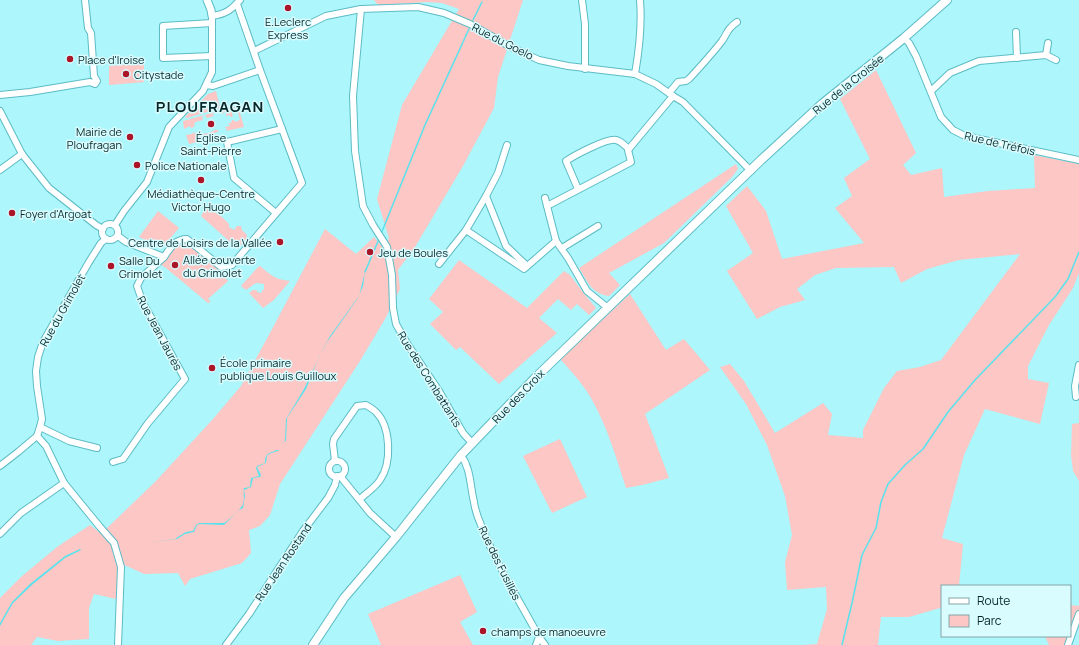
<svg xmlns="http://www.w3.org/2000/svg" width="1079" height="645" viewBox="0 0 1079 645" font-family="Manrope,sans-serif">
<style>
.green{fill:#fcc7c4}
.water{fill:#57e3ee}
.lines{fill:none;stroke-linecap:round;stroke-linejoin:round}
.stream{stroke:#57e3ee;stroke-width:1.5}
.minor-casing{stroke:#5cbcc4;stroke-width:8}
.tertiary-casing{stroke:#5cbcc4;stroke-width:9}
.secondary-casing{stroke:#5cbcc4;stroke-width:10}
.minor{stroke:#fff;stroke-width:6}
.tertiary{stroke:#fff;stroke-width:7}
.secondary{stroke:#fff;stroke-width:8}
.poi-dot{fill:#aa1528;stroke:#d9fcff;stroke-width:1.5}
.labels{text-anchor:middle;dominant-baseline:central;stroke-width:3;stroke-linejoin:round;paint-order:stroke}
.poi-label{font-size:11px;fill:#062628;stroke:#d9fcff;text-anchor:start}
.street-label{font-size:11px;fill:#062628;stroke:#d9fcff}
.district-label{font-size:15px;font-weight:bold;letter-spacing:1px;fill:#062628;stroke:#d9fcff}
</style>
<rect width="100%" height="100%" fill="#acf6fc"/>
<g class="green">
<path d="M374,0H523L498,77L494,108L463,166L415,247L398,270L400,289L385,319L360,361L280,484L270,515L260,526L249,530L251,553L242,563L190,579L185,586L178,573L144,574L118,562V587L116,599L94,594L89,608V639L58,641L37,637L31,645H0V598L21,577L57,547L90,525L99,532L106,529L155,482L213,419L241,386L270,333L325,229L356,254L374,237L384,249L389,238L377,199L402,105L459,9L442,3L427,2L378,5Z"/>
<path d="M144,63V82L109,85V66Z"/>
<path d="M876,70L916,153L903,165L911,175L942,168L944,197L988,191L1035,188L1034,155L1079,164V273L1073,288L1049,325L1028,366V379L1049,383L1040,424L985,409L964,455L942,538L963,544L959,586H942V607L940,608L909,617H881L878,645H803L817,644L827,609L826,587L787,590L785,562L792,535L785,496L767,445L746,404L720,367L730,364L744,381L775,433L823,403L832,414L828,435L863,438V430L884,388L897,371L920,367L941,360L1020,254L959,260L927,269L901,283L894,267L836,268L815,275L797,289L805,300L780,307L757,319L727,271L753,253L726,206L747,186L766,211L782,259L864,243L835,208L852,196L844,178L870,159L840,99Z"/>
<path d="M216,91L220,108L187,118L185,117L208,94Z"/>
<path d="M238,106L244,127L226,131L227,129L225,127L230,126L228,123H231L232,120H234L235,122L240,120L238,112L233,113L231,108Z"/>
<path d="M230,108L233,116L231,117L229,115L226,116V114L227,113L225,112L221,114V111L212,114L214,116L211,117H210L207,118L205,115L202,117L203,120L195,122L194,127L191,128L190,126L184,129L183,121Z"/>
<path d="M214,130H218V132L195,138L197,142L189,144L186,135L192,134L194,132L195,134L196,132L197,136L198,135L199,136L202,134L203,135V134L206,133V134L210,132H211H210L214,131Z"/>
<path d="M736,164L738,169L732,177L664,243L609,273L620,285L609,296C592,294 587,281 579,268Z"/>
<path d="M207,207L222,217L229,224V227L234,230L237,226H241L242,230L247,235L246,239L238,249L201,216C203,213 204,210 207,207Z"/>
<path d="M158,211L179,228L162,248L139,237Z"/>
<path d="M184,239L195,246L225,277L228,281L208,299L211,302L208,303L166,268L160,264L171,248Z"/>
<path d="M459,260L527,308L564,271L570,275L582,291L596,308L589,315L577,304L571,310L558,299L539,318L557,333L499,384L460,347L456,350L430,324L443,312L429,299Z"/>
<path d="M260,266C272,276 274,279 290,281L274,300L263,308L249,293L253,290H257V292L262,293V290H264V284L256,283L246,290L241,286L258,267Z"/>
<path d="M630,294L666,350L684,339L710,370L645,414L669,478L642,485L626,488C616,457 607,426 591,398C583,384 571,371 560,359Z"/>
<path d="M1079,423V481L1073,471L1071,455L1072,424Z"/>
<path d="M560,439L587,497L552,513L523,456Z"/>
<path d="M460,575L477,612L460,622L473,645H381L368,614Z"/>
<path d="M1070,605L1079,606V621L1071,645H1049L1045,636H1070Z"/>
</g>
<g class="water">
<path d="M365,272L363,286L358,298L327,342L319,357L306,389L287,418L286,441L282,443L280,450L269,454L267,456L266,463L257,467L261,475L260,477L253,478L251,487L244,490L245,496L243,508L239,510L224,525L199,524L197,525L194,532L185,534L177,539L146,543L175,539L178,537L186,532L193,531L196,525L199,523H224C228,521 242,508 243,504C245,499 243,493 244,488L250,487L251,478L259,476L256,468L257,466L265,463C265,461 265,457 267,455C269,452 274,452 276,450H280L282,443L285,441L286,419L304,389L324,347L330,336L359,296Z"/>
<path d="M80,549L81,550L65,558L33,584L13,603L0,626V623L12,602L30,584L65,556Z"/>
</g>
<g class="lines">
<g class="stream">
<path d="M473,20L482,2"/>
<path d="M381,234L425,125L469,29"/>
<path d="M365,272L379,239"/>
<path d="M842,645L852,603L862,555L876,528L881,502L888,484L905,465L923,449L948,412L975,380L1055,297L1068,279L1079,252"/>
</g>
<defs>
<g id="minor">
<path d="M582,0L585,24V69"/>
<path d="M237,4L260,70L282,129L227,142L234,178L276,213"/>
<path d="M361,9L353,96L355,151L363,206L373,225L387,247L392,275L393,308L396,324L408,345L439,391L463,433L472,443"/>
<path d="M212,23L163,26V58L212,56"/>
<path d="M1016,32L1017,58"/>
<path d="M904,38L909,43L916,56L941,117L953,130L965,136L1079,160"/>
<path d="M254,51L326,16L361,9L418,7L444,13L470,24L509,46L539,60L568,66L635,74L656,84L673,96L683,102L751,171"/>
<path d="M1046,55L1048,43"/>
<path d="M635,74C639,51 642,24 640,0"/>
<path d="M206,85L213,86L260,70"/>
<path d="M931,91L950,73L979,61L1046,55L1056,60"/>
<path d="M669,93L678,82L686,81L689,79C700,67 712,54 722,41C728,32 727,29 737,22"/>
<path d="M0,95L30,92L90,82L95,84L97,81L94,76L91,33L88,28L85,0"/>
<path d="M0,111L22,154L49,188L96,225L103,229"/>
<path d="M0,170L22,154"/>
<path d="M578,189L566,161C575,155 607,138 616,140C621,141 625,146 629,149"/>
<path d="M486,196L506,246L527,266"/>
<path d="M545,198L556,241L568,258L587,291L608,308"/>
<path d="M547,206L631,162L628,150L673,96"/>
<circle cx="110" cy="232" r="8"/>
<path d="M115,225L124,211L147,182L169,127L203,91L212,72V16C226,14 231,10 240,0"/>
<path d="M466,230L524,269L556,241"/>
<path d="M118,236L126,242L164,257C170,248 175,239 187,239L221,267L232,265L302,183L282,129"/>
<path d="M562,248L598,226"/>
<path d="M439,264L466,230L486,196L498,173L507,145"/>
<path d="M1076,397L1075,386L1079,365"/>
<path d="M40,427L69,441L97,448"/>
<path d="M37,436L46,446L64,483L100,527L114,543L121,567L118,645"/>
<path d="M461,455C471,469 470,486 474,502C475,510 478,518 481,525C496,564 519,600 539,637L536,645"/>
<path d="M335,461L333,444L334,439L357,406L366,405C369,407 373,409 376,412C391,427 392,463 380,480C375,488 366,493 360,499"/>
<circle cx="337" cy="469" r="8"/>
<path d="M113,462L123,459L148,423L185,379L143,303L137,286L141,278L164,257"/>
<path d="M0,466L18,452L37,436L40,427L42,419L37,386L36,371L38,357L43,342L89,262L101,243L106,239"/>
<path d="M340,476L370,513L396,537"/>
<path d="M0,534L21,513L64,483"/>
<path d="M539,637L545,645"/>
<path d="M226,645L249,614L303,531L328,498L335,485L337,476"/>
<path d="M1068,645L1079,614"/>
</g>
<path id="tertiary" d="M207,0L211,10L212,16"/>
<path id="secondary" d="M313,645L344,598L396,537L461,455L534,379L761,160L822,104L904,38L947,0"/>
</defs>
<use href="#minor" class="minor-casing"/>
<use href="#tertiary" class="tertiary-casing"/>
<use href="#secondary" class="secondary-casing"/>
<use href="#minor" class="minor"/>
<use href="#tertiary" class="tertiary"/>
<use href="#secondary" class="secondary"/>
</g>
<g class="poi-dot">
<circle cx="288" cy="8" r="4"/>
<circle cx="70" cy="59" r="4"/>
<circle cx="126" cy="74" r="4"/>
<circle cx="211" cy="124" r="4"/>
<circle cx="130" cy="137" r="4"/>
<circle cx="137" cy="165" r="4"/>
<circle cx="201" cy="180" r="4"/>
<circle cx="12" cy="213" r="4"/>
<circle cx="280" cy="242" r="4"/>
<circle cx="370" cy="252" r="4"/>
<circle cx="175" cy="265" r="4"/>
<circle cx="111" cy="266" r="4"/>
<circle cx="212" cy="368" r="4"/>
<circle cx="483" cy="631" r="4"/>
</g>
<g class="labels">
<g class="poi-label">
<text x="288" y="21" text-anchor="middle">E.Leclerc<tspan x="288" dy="13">Express</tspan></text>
<text x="78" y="59">Place d'Iroise</text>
<text x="134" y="74">Citystade</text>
<text x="122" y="131" text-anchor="end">Mairie de<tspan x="122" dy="13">Ploufragan</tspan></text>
<text x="211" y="137" text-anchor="middle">Église<tspan x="211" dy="13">Saint-Pierre</tspan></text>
<text x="145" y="165">Police Nationale</text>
<text x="201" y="193" text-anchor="middle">Médiathèque-Centre<tspan x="201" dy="13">Victor Hugo</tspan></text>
<text x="20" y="213">Foyer d'Argoat</text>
<text x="272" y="242" text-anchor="end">Centre de Loisirs de la Vallée</text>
<text x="378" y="252">Jeu de Boules</text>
<text x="183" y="259">Allée couverte<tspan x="183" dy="13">du Grimolet</tspan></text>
<text x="119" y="260">Salle Du<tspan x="119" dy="13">Grimolet</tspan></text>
<text x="220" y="362">École primaire<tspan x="220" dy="13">publique Louis Guilloux</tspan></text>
<text x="491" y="631">champs de manoeuvre</text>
</g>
<g class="street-label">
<text transform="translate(503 41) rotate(27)">Rue du Goelo</text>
<text transform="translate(848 84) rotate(-39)">Rue de la Croisée</text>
<text transform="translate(1000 143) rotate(13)">Rue de Tréfois</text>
<text transform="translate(62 310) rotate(-61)">Rue du Grimolet</text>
<text transform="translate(160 333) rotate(62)">Rue Jean Jaurès</text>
<text transform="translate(430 379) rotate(58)">Rue des Combattants</text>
<text transform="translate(518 396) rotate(-46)">Rue des Croix</text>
<text transform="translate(283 562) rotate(-56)">Rue Jean Rostand</text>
<text transform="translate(500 563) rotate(64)">Rue des Fusillés</text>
</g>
<g class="district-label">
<text x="210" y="106">PLOUFRAGAN</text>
</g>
</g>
<rect x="941" y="585" width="130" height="52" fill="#d9fcff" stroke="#85a6a9"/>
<rect x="949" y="598" width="20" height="6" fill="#ffffff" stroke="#85a6a9"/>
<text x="977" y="605" font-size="12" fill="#062628">Route</text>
<rect x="949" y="615" width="20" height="12" fill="#fcc7c4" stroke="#85a6a9"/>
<text x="977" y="625" font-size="12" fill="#062628">Parc</text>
</svg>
